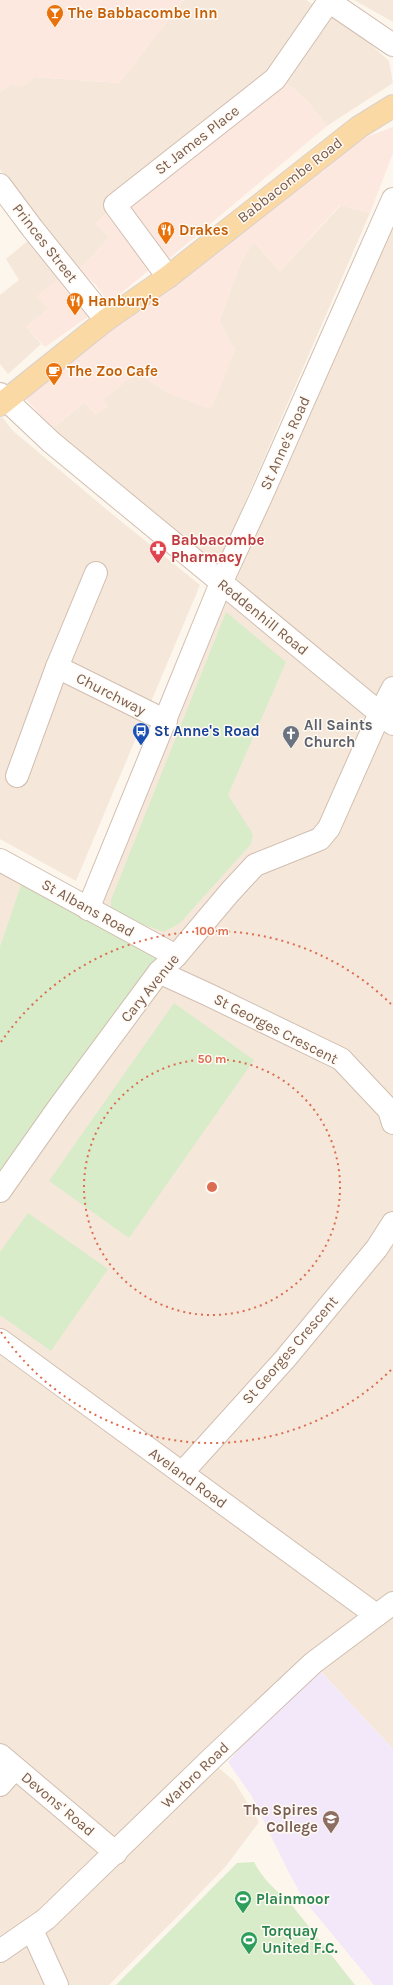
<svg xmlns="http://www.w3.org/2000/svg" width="393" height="1985" viewBox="0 0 393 1985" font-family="Karla,sans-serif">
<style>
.residential{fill:#f5e8da}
.commercial{fill:#fde8e0}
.education{fill:#f3e8fa}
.green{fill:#d8ecc9}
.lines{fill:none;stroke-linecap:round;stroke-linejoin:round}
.minor-casing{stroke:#d1beb0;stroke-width:24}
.major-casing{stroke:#dad1cd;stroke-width:24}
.minor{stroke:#fff;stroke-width:22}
.major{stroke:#fbd9a5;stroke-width:22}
.ring{fill:none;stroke:#dc6d51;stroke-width:2;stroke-dasharray:2 4}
.labels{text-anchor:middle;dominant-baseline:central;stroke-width:3;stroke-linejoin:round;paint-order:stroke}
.food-label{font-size:15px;font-weight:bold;fill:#c56008;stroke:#fffaf3;text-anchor:start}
.street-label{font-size:15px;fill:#7a5c4d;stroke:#fffaf3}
.health-label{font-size:15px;font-weight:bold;fill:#be3a42;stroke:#fffaf3;text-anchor:start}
.worship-label{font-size:15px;font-weight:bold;fill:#5b616d;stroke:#fffaf3;text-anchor:start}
.transit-label{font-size:15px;font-weight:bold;fill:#164399;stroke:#fffaf3;text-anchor:start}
.education-label{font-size:15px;font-weight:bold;fill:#785e54;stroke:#fffaf3;text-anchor:end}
.leisure-label{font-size:15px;font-weight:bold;fill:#27864d;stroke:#fffaf3;text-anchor:start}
.centre{fill:#dc6d51;stroke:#fffaf3;stroke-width:2}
.ring-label{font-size:12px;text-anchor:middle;font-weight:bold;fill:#dc6d51;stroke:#fffaf3;stroke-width:3;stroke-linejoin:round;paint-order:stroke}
</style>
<rect width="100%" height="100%" fill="#fdf6ec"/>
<g class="residential">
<path d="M184,0H306L366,40L389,61L393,83L327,126L308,102L283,79L115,205L96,224L110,237L79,270L0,170V92L12,84L23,86L35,77L119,83Z"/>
<path d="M354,0H393V22Z"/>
<path d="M393,199V1749L313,1663L210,1760L234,1781L259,1822L226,1866L178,1916L109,1985H0V860L88,909Z"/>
<path d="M341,205L370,213L217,567L52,429L85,402L96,415L103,400L136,372L170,394L235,350L219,321L243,257L254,242L280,271Z"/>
<path d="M30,239L62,275L48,309L26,327L41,344L8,374L0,364V295L19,280L6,259Z"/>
<path d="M2,417L12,430L106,509L200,585L76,881L0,839V418Z"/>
</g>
<g class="commercial">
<path d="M0,0H184L119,83L36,77L23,86L12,84L0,92Z"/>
<path d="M283,79L308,102L327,126L165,262L154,266L109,303L96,285L79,270L110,237L96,224L115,205Z"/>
<path d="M393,127V153L370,213L340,205L280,271L254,242L243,257L219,321L235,350L211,409L170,394L136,372L103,400L108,406L96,415L85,402L52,429L26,399L109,328L314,172H322L356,141Z"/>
<path d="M62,275L89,316L45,347L26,327L48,309L37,296Z"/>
</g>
<path class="education" d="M320,1671L393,1749V1985H374L304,1900L289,1873L251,1795L228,1762L240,1748Z"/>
<g class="green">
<path d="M226,612L286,662L228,795L253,834L251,844L180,923L164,932L116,915L111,908V900Z"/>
<path d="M22,882L166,956L0,1181V947Z"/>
<path d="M174,1003L254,1060L129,1238L49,1181Z"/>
<path d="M28,1213L108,1269L51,1351L0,1315V1252Z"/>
<path d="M254,1862C262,1877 273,1889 287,1899L355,1985H116L237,1863Z"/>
</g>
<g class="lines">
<defs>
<g id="minor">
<path d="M327,0L393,45"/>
<path d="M0,185L32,228L106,320"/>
<path d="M168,277L115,205L275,79L329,1"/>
<path d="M0,394L51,442L393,724"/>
<path d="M96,573L57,667L166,721"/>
<path d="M17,776L57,667"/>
<path d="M0,860L176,956"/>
<path d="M88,909L221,583L260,499L393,199"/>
<path d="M159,972L209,995L341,1059L389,1110L393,1123"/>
<path d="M0,1191L59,1107L159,972L176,956L230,892L255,865L320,839L329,828L380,713L393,688"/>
<path d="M0,1340L376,1615"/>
<path d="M182,1473L285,1359L377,1248L393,1223"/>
<path d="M0,1755L116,1853"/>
<path d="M0,1785L15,1768"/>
<path d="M32,1930L57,1985"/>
<path d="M0,1951L46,1919L210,1760L313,1663L393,1603"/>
</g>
<path id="major" d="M0,405L106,320L168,277L359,127L393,106"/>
</defs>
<use href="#minor" class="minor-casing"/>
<use href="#major" class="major-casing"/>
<use href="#minor" class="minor"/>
<use href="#major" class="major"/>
</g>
<g class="ring">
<circle cx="212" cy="1187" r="128"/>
<path d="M391 1370A256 256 0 0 1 1 1332M1 1042A256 256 0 0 1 391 1004"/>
</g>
<defs>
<symbol id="bar-pin" viewBox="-11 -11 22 30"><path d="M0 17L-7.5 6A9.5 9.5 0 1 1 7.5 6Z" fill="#e8710a" stroke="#fffaf3"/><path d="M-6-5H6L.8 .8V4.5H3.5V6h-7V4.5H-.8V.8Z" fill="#fff"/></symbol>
<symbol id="restaurant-pin" viewBox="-11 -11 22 30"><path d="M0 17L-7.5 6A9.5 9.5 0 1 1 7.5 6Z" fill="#e8710a" stroke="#fffaf3"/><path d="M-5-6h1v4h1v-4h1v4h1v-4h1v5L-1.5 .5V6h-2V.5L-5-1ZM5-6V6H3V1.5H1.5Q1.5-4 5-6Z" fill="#fff"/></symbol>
<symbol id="cafe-pin" viewBox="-11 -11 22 30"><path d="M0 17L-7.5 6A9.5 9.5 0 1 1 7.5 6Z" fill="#e8710a" stroke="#fffaf3"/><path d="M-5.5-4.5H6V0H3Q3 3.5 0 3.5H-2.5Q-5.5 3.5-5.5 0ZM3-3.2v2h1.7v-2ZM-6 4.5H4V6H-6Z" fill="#fff"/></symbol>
<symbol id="pharmacy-pin" viewBox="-11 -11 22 30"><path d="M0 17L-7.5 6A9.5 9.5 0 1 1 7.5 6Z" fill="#e0444e" stroke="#fffaf3"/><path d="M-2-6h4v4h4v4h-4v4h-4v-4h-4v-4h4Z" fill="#fff"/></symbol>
<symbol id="bus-pin" viewBox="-11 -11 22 30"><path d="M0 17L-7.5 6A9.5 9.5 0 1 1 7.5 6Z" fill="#1a4fb4" stroke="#fffaf3"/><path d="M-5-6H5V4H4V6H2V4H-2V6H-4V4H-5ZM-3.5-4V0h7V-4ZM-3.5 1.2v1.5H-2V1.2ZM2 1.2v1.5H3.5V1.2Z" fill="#fff"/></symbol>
<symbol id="church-pin" viewBox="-11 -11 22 30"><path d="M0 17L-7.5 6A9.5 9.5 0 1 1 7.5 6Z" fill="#6b7280" stroke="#fffaf3"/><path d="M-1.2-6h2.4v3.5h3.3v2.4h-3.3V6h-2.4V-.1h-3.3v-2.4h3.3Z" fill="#fff"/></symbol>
<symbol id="school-pin" viewBox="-11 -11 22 30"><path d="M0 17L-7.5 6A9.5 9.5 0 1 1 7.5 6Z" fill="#8d6e63" stroke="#fffaf3"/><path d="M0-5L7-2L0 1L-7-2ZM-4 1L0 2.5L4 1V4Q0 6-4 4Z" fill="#fff"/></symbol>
<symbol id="stadium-pin" viewBox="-11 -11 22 30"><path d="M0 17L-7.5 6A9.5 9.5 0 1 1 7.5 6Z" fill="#2e9e5b" stroke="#fffaf3"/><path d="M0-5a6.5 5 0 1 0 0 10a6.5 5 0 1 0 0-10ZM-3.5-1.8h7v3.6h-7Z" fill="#fff"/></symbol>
</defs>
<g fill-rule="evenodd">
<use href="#bar-pin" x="45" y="3" width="20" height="27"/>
<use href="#restaurant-pin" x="156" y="220" width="20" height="27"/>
<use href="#restaurant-pin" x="65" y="291" width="20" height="27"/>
<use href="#cafe-pin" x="44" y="361" width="20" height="27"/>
<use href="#pharmacy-pin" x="148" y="539" width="20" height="27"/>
<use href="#bus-pin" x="131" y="721" width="20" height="27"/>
<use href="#church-pin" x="281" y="724" width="20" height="27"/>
<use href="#school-pin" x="321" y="1809" width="20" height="27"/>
<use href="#stadium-pin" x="233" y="1889" width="20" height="27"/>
<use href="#stadium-pin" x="239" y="1930" width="20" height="27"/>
</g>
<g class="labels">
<g class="food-label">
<text x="68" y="13">The Babbacombe Inn</text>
<text x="179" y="230">Drakes</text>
<text x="88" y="301">Hanbury's</text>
<text x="67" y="371">The Zoo Cafe</text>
</g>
<g class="street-label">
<text transform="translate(197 140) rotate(-38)">St James Place</text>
<text transform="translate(290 180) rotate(-38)">Babbacombe Road</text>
<text transform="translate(45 243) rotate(52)">Princes Street</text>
<text transform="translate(285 443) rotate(-66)">St Anne's Road</text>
<text transform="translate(263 617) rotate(39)">Reddenhill Road</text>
<text transform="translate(111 694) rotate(27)">Churchway</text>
<text transform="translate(88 908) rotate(29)">St Albans Road</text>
<text transform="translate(150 988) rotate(-51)">Cary Avenue</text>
<text transform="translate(276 1029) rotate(27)">St Georges Crescent</text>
<text transform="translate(290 1350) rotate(-49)">St Georges Crescent</text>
<text transform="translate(188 1478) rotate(36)">Aveland Road</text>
<text transform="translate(195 1775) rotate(-44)">Warbro Road</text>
<text transform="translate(58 1804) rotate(40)">Devons' Road</text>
</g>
<g class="health-label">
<text x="171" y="540">Babbacombe<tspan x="171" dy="17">Pharmacy</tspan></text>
</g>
<g class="worship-label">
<text x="304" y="725">All Saints<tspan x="304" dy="17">Church</tspan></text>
</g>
<g class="transit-label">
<text x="154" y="731">St Anne's Road</text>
</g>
<g class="education-label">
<text x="318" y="1810">The Spires<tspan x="318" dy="17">College</tspan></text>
</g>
<g class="leisure-label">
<text x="256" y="1899">Plainmoor</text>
<text x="262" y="1931">Torquay<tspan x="262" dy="17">United F.C.</tspan></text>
</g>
</g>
<circle cx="212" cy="1187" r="6" class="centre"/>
<g class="ring-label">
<text x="212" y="935">100 m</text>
<text x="212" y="1063">50 m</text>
</g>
</svg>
